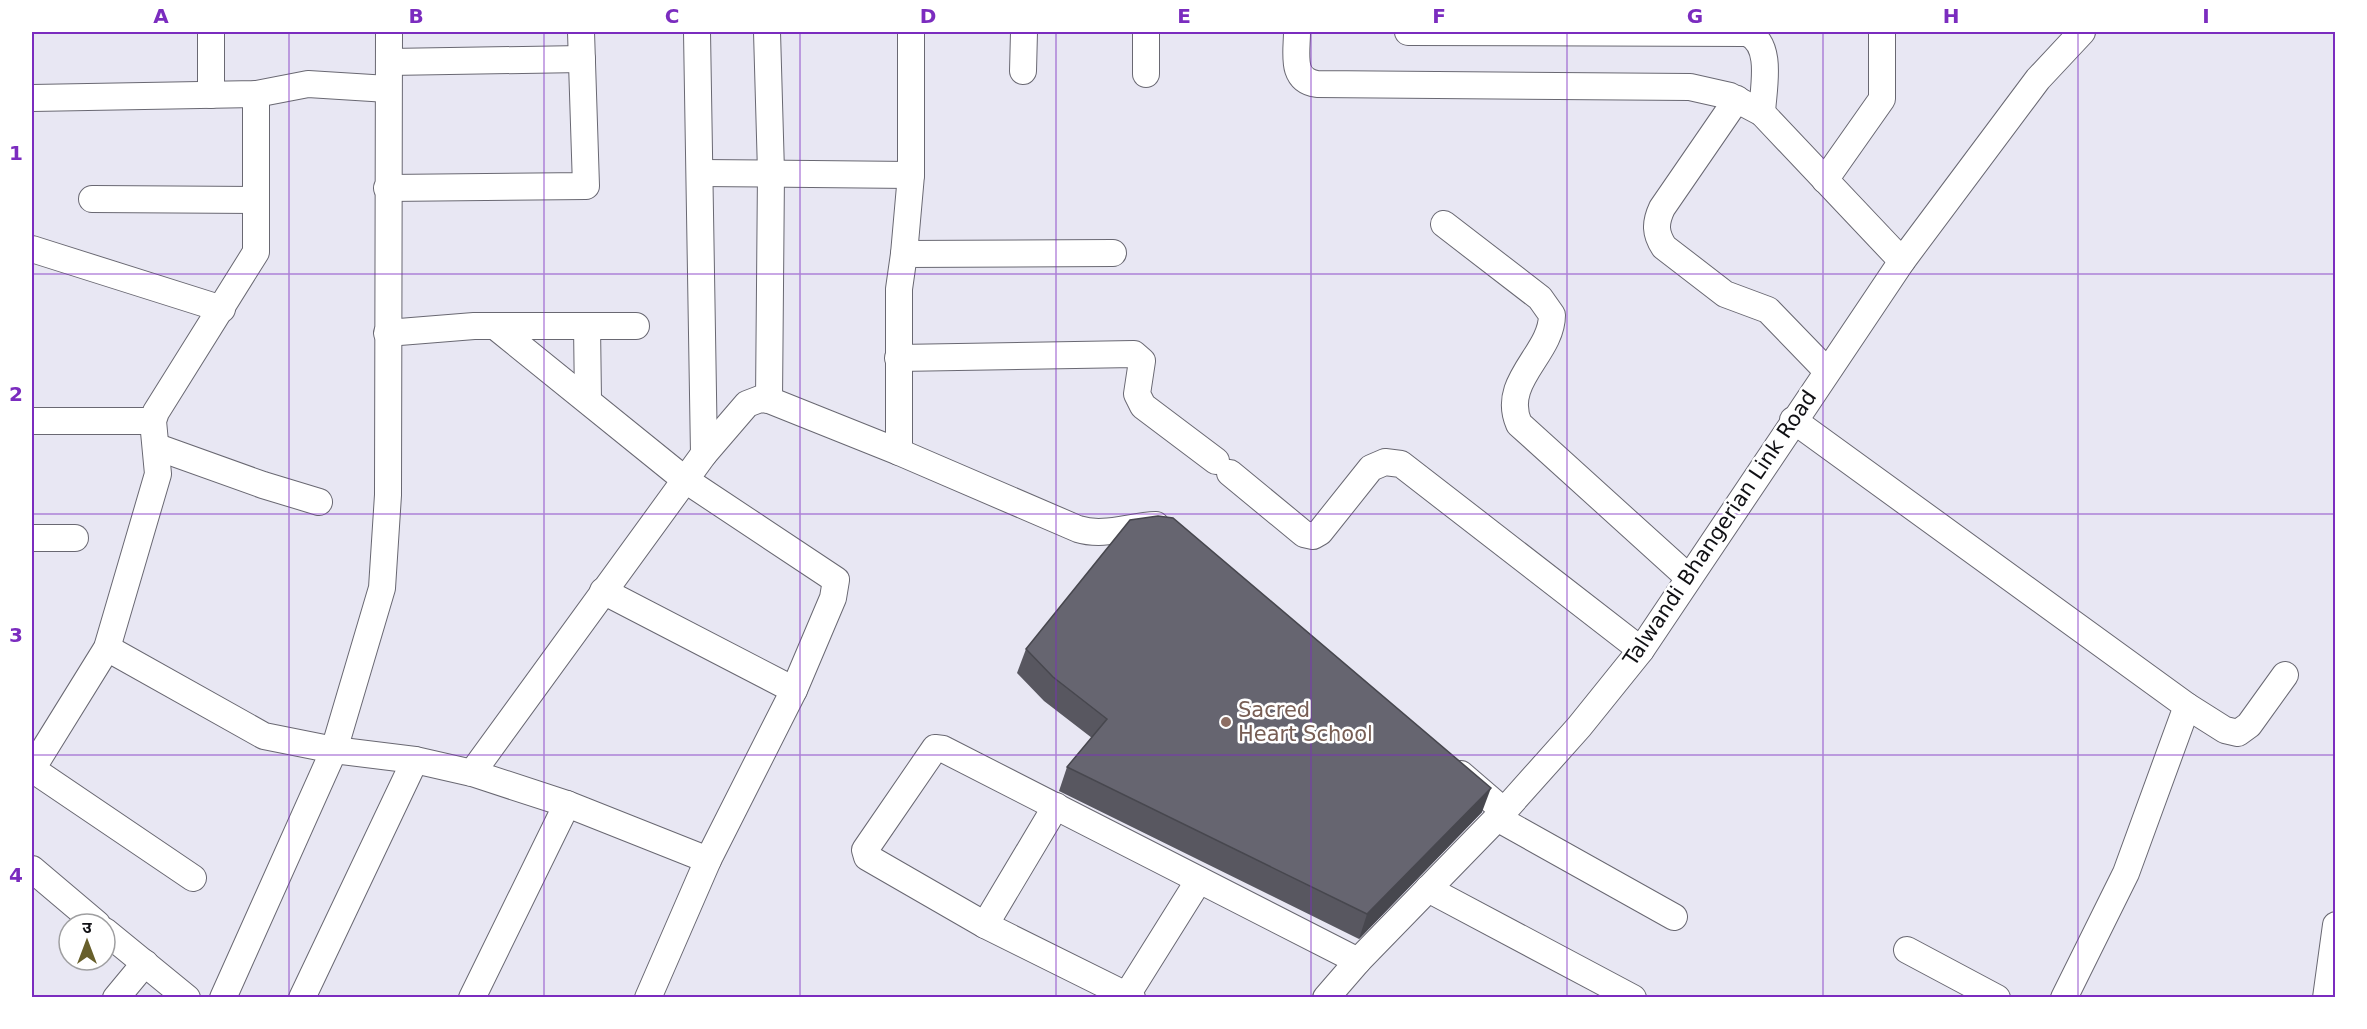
<svg xmlns="http://www.w3.org/2000/svg" width="2367" height="1029" viewBox="0 0 2367 1029" font-family="'DejaVu Sans','Noto Sans Devanagari',sans-serif">
<style>
.lines{fill:none;stroke-linecap:round;stroke-linejoin:round}
.minor-casing{stroke:#696872;stroke-width:28}
.minor{stroke:#fff;stroke-width:26}
.wall{fill:#585760}
.shaded-wall{fill:#47474e}
.building{fill:#666570;stroke:#47474e;stroke-width:1.5}
.grid{fill:none;stroke:#7b2cbf;stroke-width:1.5;stroke-opacity:0.55}
.education-dot{fill:#8d6e63;stroke:#fff;stroke-width:2}
.labels{text-anchor:middle;dominant-baseline:central;stroke-width:5;stroke-linejoin:round;paint-order:stroke}
.street-label{font-size:21px;fill:#101014;stroke:#fff}
.education-label{font-size:21px;fill:#785e54;stroke:#fff;text-anchor:start}
.neatline{fill:none;stroke:#7b2cbf;stroke-width:2}
.grid-label{font-size:20px;text-anchor:middle;font-weight:bold;fill:#7b2cbf}
</style>
<rect width="100%" height="100%" fill="#e8e7f3"/>
<g class="lines">
<defs>
<g id="minor">
<path d="M697,32L704,454"/>
<path d="M767,32L771,172L769,400"/>
<path d="M1146,32V74"/>
<path d="M1297,32C1297,53 1290,80 1317,84L1690,87L1730,96L1762,113L1902,261"/>
<path d="M1408,32L1747,33C1774,44 1763,89 1762,113"/>
<path d="M389,62L582,59"/>
<path d="M1023,71L1024,32"/>
<path d="M211,95V32"/>
<path d="M32,98L256,94L308,84L388,89"/>
<path d="M1737,99L1662,208C1655,223 1655,233 1664,247L1725,294L1768,310L1827,371"/>
<path d="M701,173L911,175V32"/>
<path d="M1825,180L1882,99V32"/>
<path d="M387,188L586,186L581,32"/>
<path d="M92,199L256,200"/>
<path d="M1444,224L1540,298L1552,315C1552,354 1500,381 1519,424L1688,577"/>
<path d="M32,249L222,309"/>
<path d="M904,254L911,175"/>
<path d="M587,326L588,400"/>
<path d="M496,327L684,479L836,580L833,598L794,690"/>
<path d="M387,333L474,326H636"/>
<path d="M898,358L1134,354L1142,361L1137,394L1143,406L1216,461"/>
<path d="M1793,420L2187,706L2126,873L2064,998"/>
<path d="M32,421H153"/>
<path d="M157,447L263,485L319,502"/>
<path d="M899,452V289L904,254L1113,253"/>
<path d="M1230,473L1304,534L1313,536L1320,532L1371,468L1385,462L1401,464L1641,650"/>
<path d="M32,538H75"/>
<path d="M603,591L794,690L708,860"/>
<path d="M107,648L264,736L334,750L415,760L472,773L567,804L708,860L648,998"/>
<path d="M2187,706L2225,730L2238,733L2249,725L2285,675"/>
<path d="M472,773L704,454L747,404L760,399L769,400L899,452L1078,529C1104,537 1129,526 1156,525"/>
<path d="M1461,774L1504,811"/>
<path d="M1497,818L1674,917"/>
<path d="M32,869L97,924"/>
<path d="M193,878L32,769L107,648L158,474L153,421L156,412L256,252V94"/>
<path d="M1428,889L1633,998"/>
<path d="M985,925L1056,806"/>
<path d="M105,931L187,998"/>
<path d="M1907,950L1997,998"/>
<path d="M1127,995L1199,880"/>
<path d="M116,998L145,963"/>
<path d="M223,998L334,750L382,588L388,495L389,32"/>
<path d="M302,998L415,760"/>
<path d="M472,998L567,804"/>
<path d="M1132,998L985,925L867,857L865,850L935,748L943,749L1358,961"/>
<path d="M1326,998L1358,961L1504,811L1579,727L1641,650L1902,261L2038,79L2082,32"/>
<path d="M2326,998L2336,925"/>
</g>
</defs>
<use href="#minor" class="minor-casing"/>
<use href="#minor" class="minor"/>
</g>
<path class="wall" d="M1026,649L1482,812L1359,939L1059,791L1067,767L1092,738L1044,701L1017,673Z"/>
<path class="shaded-wall" d="M1491,788L1482,812L1359,939L1367,914Z"/>
<path class="building" d="M1158,516L1173,518L1491,788L1367,914L1067,767L1107,719L1053,677L1026,649L1130,520Z"/>
<path class="grid" d="M289,32V998M544,32V998M800,32V998M1056,32V998M1311,32V998M1567,32V998M1823,32V998M2078,32V998M32,274H2336M32,514H2336M32,755H2336"/>
<circle class="education-dot" cx="1226" cy="722" r="6"/>
<g class="labels">
<g class="street-label">
<text transform="translate(1720 528) rotate(-56)">Talwandi Bhangerian Link Road</text>
</g>
<g class="education-label">
<text x="1238" y="710">Sacred<tspan x="1238" dy="24">Heart School</tspan></text>
</g>
</g>
<rect width="2367" height="1029" fill="none" stroke="#ffffff" stroke-width="66"/>
<g transform="translate(87 942)"><circle r="28" fill="#ffffff" stroke="#9f9fa1" stroke-width="1.5"/>
<path d="M0-4.5L10 22L0 15L-10 22Z" fill="#675f2b"/>
<text y="-9" font-size="16" font-weight="bold" text-anchor="middle" fill="#101014">उ</text>
</g>
<rect x="33" y="33" width="2301" height="963" class="neatline"/>
<g class="grid-label">
<text x="161" y="23">A</text>
<text x="416" y="23">B</text>
<text x="672" y="23">C</text>
<text x="928" y="23">D</text>
<text x="1184" y="23">E</text>
<text x="1439" y="23">F</text>
<text x="1695" y="23">G</text>
<text x="1951" y="23">H</text>
<text x="2206" y="23">I</text>
<text x="16" y="160">1</text>
<text x="16" y="401">2</text>
<text x="16" y="642">3</text>
<text x="16" y="882">4</text>
</g>
</svg>
